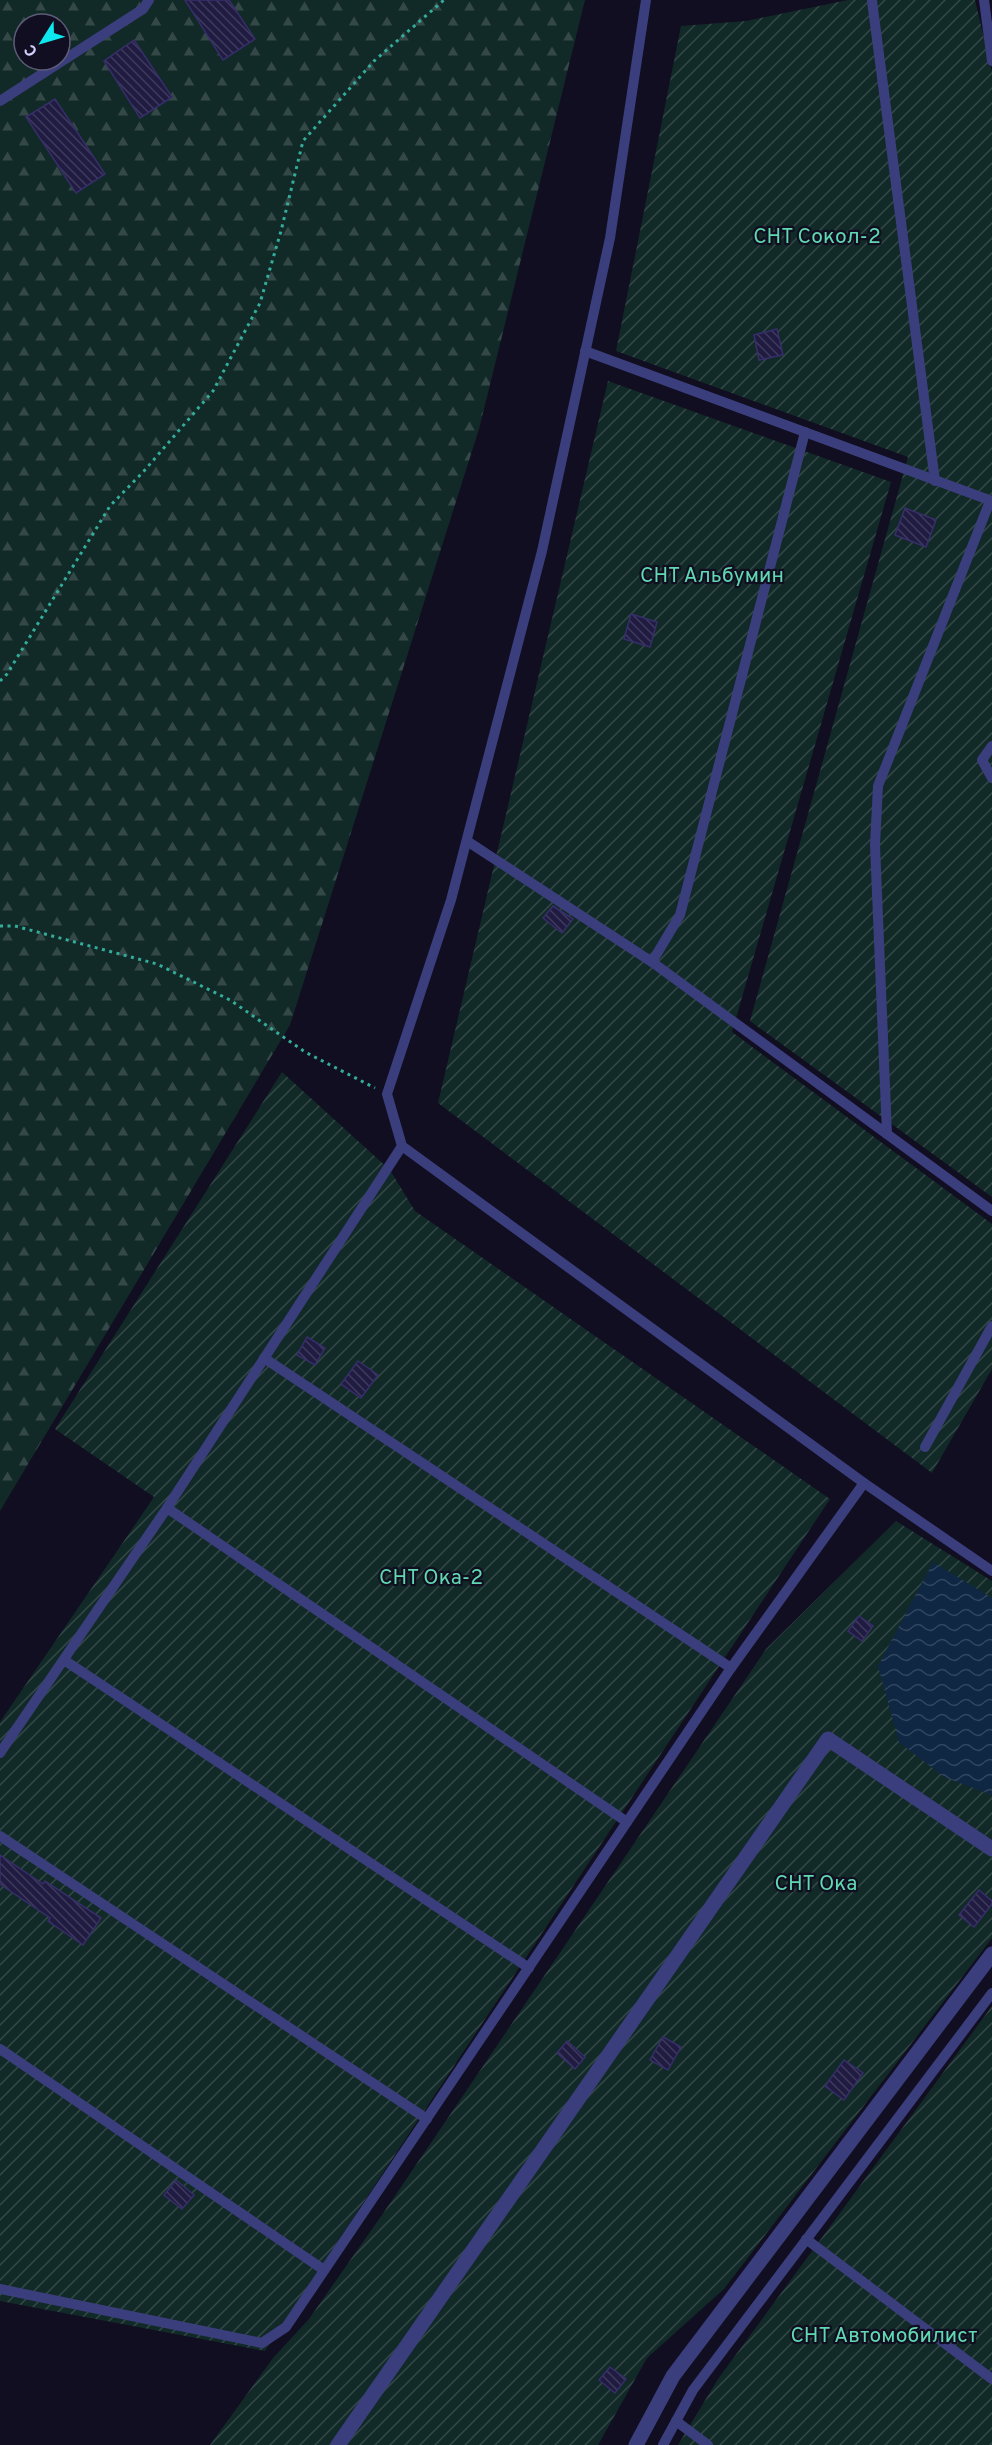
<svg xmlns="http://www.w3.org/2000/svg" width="992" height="2445" viewBox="0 0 992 2445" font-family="Overpass,sans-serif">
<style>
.forest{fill:url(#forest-firs);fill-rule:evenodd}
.garden{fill:url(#garden-furrows)}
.water{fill:url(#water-waves)}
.building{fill:url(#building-back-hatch);stroke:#362e6b;stroke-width:1.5}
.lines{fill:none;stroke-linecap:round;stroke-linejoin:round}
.path{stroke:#34ac9c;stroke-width:3;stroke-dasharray:3 4.5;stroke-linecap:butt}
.lane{stroke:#3b3e7d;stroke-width:10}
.street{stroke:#3b3e7d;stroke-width:15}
.labels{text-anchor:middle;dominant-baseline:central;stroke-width:4.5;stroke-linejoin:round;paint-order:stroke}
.park-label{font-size:21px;fill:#60d9b1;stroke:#100e20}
</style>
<defs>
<pattern id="forest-firs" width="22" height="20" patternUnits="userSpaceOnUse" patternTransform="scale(1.5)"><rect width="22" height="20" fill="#122a27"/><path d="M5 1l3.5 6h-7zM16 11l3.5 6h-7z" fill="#334847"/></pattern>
<pattern id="garden-furrows" width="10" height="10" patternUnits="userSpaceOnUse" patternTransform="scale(1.5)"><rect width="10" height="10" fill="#122a27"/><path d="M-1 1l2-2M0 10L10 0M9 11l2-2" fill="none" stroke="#334847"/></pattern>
<pattern id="water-waves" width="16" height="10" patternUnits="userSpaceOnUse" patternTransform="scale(1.5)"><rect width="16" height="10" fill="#0f2743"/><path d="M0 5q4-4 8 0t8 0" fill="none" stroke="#31455f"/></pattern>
<pattern id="building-back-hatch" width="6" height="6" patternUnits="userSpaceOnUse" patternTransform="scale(1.5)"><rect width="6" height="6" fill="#201b40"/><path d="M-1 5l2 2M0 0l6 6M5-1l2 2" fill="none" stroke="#3f3b5c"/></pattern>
</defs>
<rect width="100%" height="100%" fill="#100e20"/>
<path class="forest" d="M0,0H585L479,429L290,1025L0,1511ZM24,24H60V60H24Z"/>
<g class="garden">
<path d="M848,0H975L992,72V1197L750,1021L908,457L616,351L681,26L746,21Z"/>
<path d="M608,381L891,482L732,1032L992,1224V1369L932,1473L438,1103Z"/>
<path d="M282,1072L390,1170L415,1211L830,1499L265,2351L0,2301V1722L154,1497L55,1429Z"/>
<path d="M896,1521L992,1581V1938L724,2289L647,2358L598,2445H210L273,2358L309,2319L384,2212L766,1649Z"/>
<path d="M992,2006V2445H678L718,2379Z"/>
</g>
<path class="water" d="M933,1562L992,1598V1795L944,1777L899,1742L878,1666Z"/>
<g class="building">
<path d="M185,0H229L255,39L223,60Z"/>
<path d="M134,40L172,97L140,118L104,61Z"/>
<path d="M55,99L105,174L76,193L26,117Z"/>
<path d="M777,329L783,355L759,360L754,335Z"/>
<path d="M905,508L936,520L926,547L895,535Z"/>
<path d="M631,614L657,622L650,647L624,639Z"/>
<path d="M553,906L573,919L562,933L543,918Z"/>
<path d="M307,1337L325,1348L315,1365L297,1355Z"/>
<path d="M358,1361L378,1375L361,1398L341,1384Z"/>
<path d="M859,1616L873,1626L862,1641L848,1631Z"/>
<path d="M0,1855L43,1884L45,1881L101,1918L83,1945L48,1921L50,1918L0,1884Z"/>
<path d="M979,1890L992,1901V1904L974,1927L959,1915Z"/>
<path d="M663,2037L681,2047L668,2070L650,2060Z"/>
<path d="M567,2041L585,2057L575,2069L557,2053Z"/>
<path d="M844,2060L863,2073L844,2100L825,2086Z"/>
<path d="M176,2180L194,2195L182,2209L164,2195Z"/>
<path d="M610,2367L626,2379L615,2393L599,2380Z"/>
</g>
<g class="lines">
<g class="path">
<path d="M0,681L7,674L110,506L144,471L213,391L260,303L281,231L303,141L374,61L444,0"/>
<path d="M0,926H15L157,964L230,1000L305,1052L375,1088"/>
</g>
<g class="lane">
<path d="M646,0L610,238L542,551L451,900L387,1094L402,1146L864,1483L992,1571"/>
<path d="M984,0L992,61"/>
<path d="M872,1L935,481"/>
<path d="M0,101L143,9L149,0"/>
<path d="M585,351L992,501"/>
<path d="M992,746L982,760L992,778"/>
<path d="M467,841L652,962L992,1211"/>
<path d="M652,962L680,915L805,432"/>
<path d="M887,1134L875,845L878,786L990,501"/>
<path d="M264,1358L731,1668"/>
<path d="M925,1447L992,1326"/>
<path d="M167,1508L627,1822"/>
<path d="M64,1660L529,1968"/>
<path d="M0,1753L167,1508L402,1146"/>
<path d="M0,1836L427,2119"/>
<path d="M0,2049L324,2270"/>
<path d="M806,2239L992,2379"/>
<path d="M0,2289L262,2343L286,2327L731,1668L864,1483"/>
<path d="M676,2421L708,2445"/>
<path d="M663,2445L693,2390L992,1993"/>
</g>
<g class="street">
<path d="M338,2445L828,1739L992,1849"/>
<path d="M636,2445L673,2376L992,1954"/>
</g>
</g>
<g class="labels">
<g class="park-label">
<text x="817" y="237">СНТ Сокол-2</text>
<text x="712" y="576">СНТ Альбумин</text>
<text x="431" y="1578">СНТ Ока-2</text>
<text x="816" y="1884">СНТ Ока</text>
<text x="884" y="2336">СНТ Автомобилист</text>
</g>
</g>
<g transform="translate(42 42) rotate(233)"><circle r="28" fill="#100e20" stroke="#5d5c78" stroke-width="1.5"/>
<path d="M0-4.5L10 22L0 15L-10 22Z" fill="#0ce8ed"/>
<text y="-9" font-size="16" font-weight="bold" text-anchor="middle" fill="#d1d0fd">С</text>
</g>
</svg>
